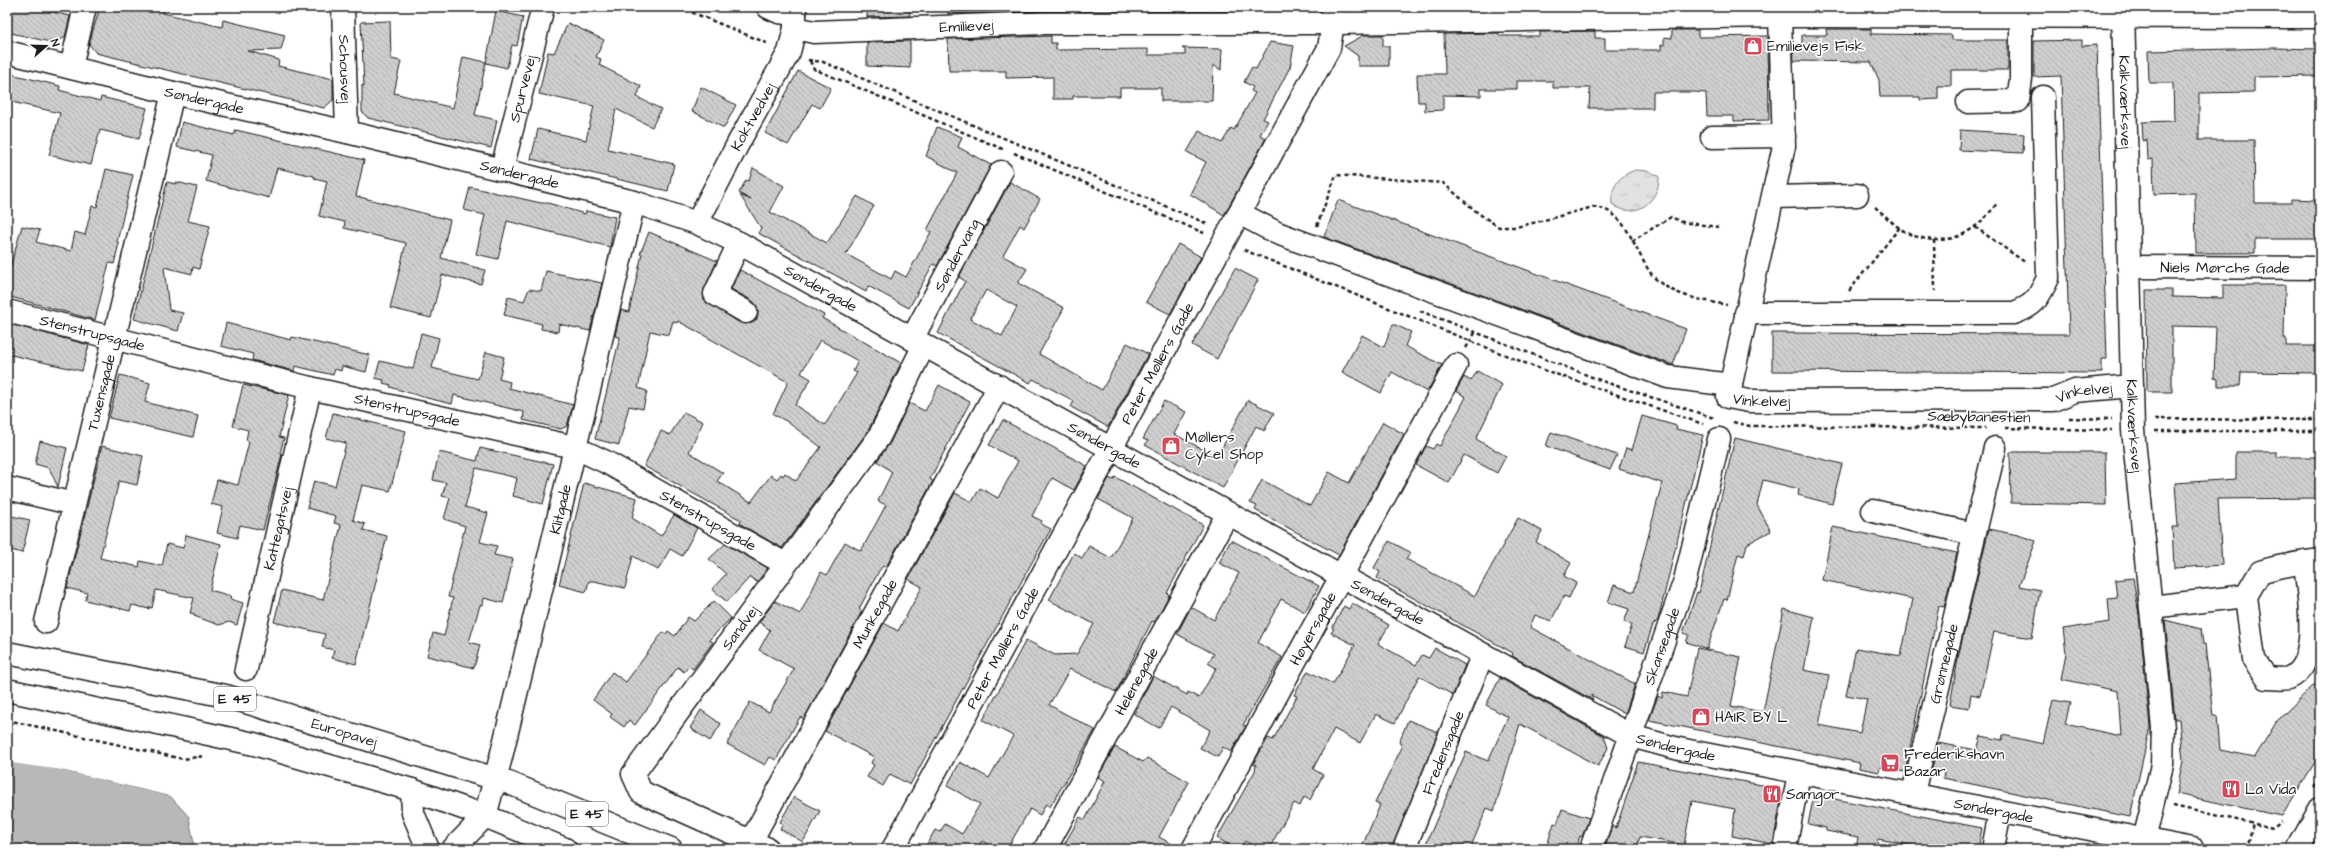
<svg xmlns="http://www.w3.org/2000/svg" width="2327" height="856" viewBox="0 0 2327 856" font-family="'Architects Daughter',sans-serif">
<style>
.park{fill:url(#park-tufts);stroke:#7f7f7f}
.water{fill:#b8b8b8;stroke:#7a7a7a}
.pier{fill:#fff}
.building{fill:url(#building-back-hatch);stroke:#1c1c1c;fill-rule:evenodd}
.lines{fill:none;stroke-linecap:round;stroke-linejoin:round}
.minor-casing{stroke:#1c1c1c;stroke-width:25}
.major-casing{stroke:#1c1c1c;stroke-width:25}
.path{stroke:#1c1c1c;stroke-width:2.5;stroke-dasharray:4 3;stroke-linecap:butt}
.minor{stroke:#fff;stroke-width:22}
.major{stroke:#fff;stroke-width:22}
.labels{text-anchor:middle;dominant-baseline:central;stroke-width:3.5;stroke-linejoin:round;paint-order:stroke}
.shield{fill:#fff;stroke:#606060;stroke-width:1}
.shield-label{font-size:14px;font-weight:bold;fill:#1c1c1c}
.street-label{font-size:15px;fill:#1c1c1c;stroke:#fff}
.poi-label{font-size:15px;fill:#1c1c1c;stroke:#fff;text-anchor:start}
</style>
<defs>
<pattern id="park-tufts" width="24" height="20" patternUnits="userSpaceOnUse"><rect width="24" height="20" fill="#e2e2e2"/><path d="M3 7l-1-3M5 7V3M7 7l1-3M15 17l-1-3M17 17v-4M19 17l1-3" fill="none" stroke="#c1c1c1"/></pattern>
<pattern id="building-back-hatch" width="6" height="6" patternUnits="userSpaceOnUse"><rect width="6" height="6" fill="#cecece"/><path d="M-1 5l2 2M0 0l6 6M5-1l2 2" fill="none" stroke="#b0b0b0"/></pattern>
</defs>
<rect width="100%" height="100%" fill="#fff"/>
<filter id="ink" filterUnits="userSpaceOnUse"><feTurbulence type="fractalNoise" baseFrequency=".025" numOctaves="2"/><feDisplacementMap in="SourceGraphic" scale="8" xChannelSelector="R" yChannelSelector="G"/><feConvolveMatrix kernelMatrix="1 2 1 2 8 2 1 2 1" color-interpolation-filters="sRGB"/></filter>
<g filter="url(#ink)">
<path class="park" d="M1636,170L1649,171L1659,176C1660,202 1634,221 1612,204C1610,187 1620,174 1636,170Z"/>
<path class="water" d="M7,760L61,770L170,796L189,817L195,849H7Z"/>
<path class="pier" d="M7,758L62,768L171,795L170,796L61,770L12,763Z"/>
<g class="building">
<path d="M7,7H32L70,16L65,37L54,43L7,32Z"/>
<path d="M100,7H165L163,13L222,27L223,20L285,35L281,50L248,51L279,60L278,66L333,79V100L324,108L96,53L89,44Z"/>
<path d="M867,7H909L910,16L867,17Z"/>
<path d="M948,7H1050V10L948,14Z"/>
<path d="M496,11L523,17L517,46L512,45L507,68L486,63Z"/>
<path d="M390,21L391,59L401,61L394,93L453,108L463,57L486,62L475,115L497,120L491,148L368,118L362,112V85L364,86L361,22Z"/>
<path d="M568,23L604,40L596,57L601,59L599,65L641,86L637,97L661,109L652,127L616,109L608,149L674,164L668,191L531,159L538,129L586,140L594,106L539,94L548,52L554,53Z"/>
<path d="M1826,29H1871V34L1952,35V40H2008V70H1951V86H1938V99L1920,100V97H1880L1879,80L1871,62L1794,61L1793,44H1802V35H1827Z"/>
<path d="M1672,30H1698V37L1768,36L1769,120L1734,121V116H1707L1706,93L1694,92H1653V108H1589L1590,88H1553V81H1517V89H1481V96L1443,95V110L1425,111V102H1418L1417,74H1445L1444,34L1499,33V36H1540V32L1595,31V38H1605V50H1661V45H1664V37L1672,38Z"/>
<path d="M1364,35H1383V46H1389V66H1358V56L1344,46Z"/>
<path d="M1051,36V43H1056V50L1148,49V55H1185V50L1182,48L1222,49L1221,70L1213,65L1212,101H1161V88H1120V96H1073V99H1053V77L1006,78V71H949L948,39Z"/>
<path d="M2082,40V46L2097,45L2107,359H2102V373L1772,371V333L2069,334L2061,76L2034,77V41Z"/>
<path d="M910,41V68L867,66V42Z"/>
<path d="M1270,42L1294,46L1290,67L1263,119L1268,121L1260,135L1266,138L1224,215L1190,194L1206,162L1187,152L1199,131L1222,143L1231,128L1234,130L1255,93L1251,91L1253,87L1244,82L1252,67L1256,69Z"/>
<path d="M2274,48L2320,49V76L2254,77V92L2199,93V140H2254L2255,203H2291V199L2317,200L2319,239H2255V253H2196L2195,193L2154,194L2153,159L2148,160L2147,140L2143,141L2142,122L2174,121L2173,83H2149L2148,51Z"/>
<path d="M798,71L831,88L820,108L812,104L788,145L765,133Z"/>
<path d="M7,73L60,86L59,90L100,101L101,97L147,108L139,139L100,130L91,165L49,155L60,113L7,101Z"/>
<path d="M701,87L736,105L724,128L692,111Z"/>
<path d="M182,122L234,135L236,130L364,160L356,196L450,220L441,258L485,270L481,284L442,275L431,318L390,308L406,243L344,228L345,222L319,216L327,181L314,178V176L277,168L269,198L206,181L212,155L177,147Z"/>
<path d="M937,127L962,137L958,147L991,165L937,266L933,264L909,308L868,286L866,292L758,233L761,228L740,195L751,200L739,193L746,180L749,181L753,168L784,186L770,212L827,243L857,196L874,206L846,254L891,279L895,271L906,277L931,232L927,230L957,173L926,156Z"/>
<path d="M1960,130L2024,134L2023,153L1959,150Z"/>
<path d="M106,169L133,175L117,242L119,243L114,264L109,263L95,320L7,296V267L10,268L22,226L40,230L36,242L71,251L75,232L85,235L92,206L97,207Z"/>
<path d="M167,182L176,184V182L197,187L188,221L210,226L199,269L193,267L192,274L164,267L169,310L183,313L178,331L134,319Z"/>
<path d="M1010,182L1040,199L1024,228L1020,225L1003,256L1027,269L1018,283L1064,308L1039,354L1102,390L1127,343L1148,354L1108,427L1071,407L1074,401L1033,379L1030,383L938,333L965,281L959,277ZM986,290L1017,307L1002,336L970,319Z"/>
<path d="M470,187L541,203H548L585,214L586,211L615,217L610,247L507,221L498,259L476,254L485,215L464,210Z"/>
<path d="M1338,200L1686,329L1673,365L1324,237Z"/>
<path d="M649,232L717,261L704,289V300L740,323H752L757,319L758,312L757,306L753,301L731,289L740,270L824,315L822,318L901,363L868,431L782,548L745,527L740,523L741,520L644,466L661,431L670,435L684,412L703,422L689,452L723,473L717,481L751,502L771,475L777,479L781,474L783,476L785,473L796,481L821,447L786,421L773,414L788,382L678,321L677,323L673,321L669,335L650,331L638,388L647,391L643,409L629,406L619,445L595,439L620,337L615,336L621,310L629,312L642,254H640ZM820,340L858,361L853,371L857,373L825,425L795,405L811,379L801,373Z"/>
<path d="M1178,244L1201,257L1170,314L1146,302Z"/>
<path d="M1235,268L1258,280L1217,359L1192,345Z"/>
<path d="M546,271L602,283L590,331L559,324L558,332L541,329L542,324L504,315L508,297L524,301L529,289L541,291Z"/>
<path d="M2223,285H2285L2284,338H2286V346H2320V373L2241,372L2240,386H2218V379L2214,378L2216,327L2172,326V392H2147L2146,290H2172V297L2223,298Z"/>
<path d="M226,323L291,340L292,337L370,355L366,372L342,366L341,371L335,369L333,375L295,366L294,371L252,360L253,354L221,346Z"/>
<path d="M9,324L89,345L82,371L7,354Z"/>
<path d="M1393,324L1411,332L1405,346L1442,365L1427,392L1392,372L1381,393L1342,372L1362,335L1384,347Z"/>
<path d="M421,333L439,338L432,368L478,379L486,352L504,357L499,379L510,382L509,388L573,405L567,426L561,429L523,420L524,412L454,395L452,404L423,397L390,387L391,385L383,383L384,380L375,378L380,361L413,369Z"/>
<path d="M1477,371L1502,385L1476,439L1506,456L1497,473L1464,455L1449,483L1416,465L1426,446L1433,449L1436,444L1440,446L1466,397L1456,391L1464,377L1471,381Z"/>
<path d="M120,375L150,383L145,402L198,416L193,437L109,418Z"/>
<path d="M243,385L289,395L279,437L284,438L280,453L282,454L263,530L240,525L237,538L217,533L223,507L211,504L217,480L238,485L249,442L246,440L248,430L233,426Z"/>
<path d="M939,385L970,402L930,479L933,481L886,567L883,566L879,571L859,609L862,611L804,719L800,717L776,760L770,757L765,765L727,744L750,702L769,712L794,669L759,650L770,630L759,622L775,601L800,614L821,572L827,575L845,542L861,551L886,505L878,501L892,472L877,461L890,443L909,403L925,411Z"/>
<path d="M1248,400L1274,413L1264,431L1256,426L1223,488L1145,445L1148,441L1143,439L1164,401L1186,412L1174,434L1217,457Z"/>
<path d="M333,413L406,431L390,491L362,485L353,520L365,524L363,530L387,536L356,664L332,658L334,650L322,647L325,634L274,622L282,590L323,600L341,525L334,523L336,516L307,508L314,481L335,486L346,443L326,438Z"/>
<path d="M1642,416L1677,426L1676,429L1703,435L1658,620L1653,625L1644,652L1625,646L1632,625L1624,622L1629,609L1608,602L1614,585L1634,592L1662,483L1619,469L1626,448L1632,450Z"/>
<path d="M1003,420L1087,466L1074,490L1052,478L1032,516L1042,521L1041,524L1051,529L1031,564L910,785L890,774L883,786L867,777L874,765L871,763L874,757L825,731L884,623L898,631L922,587L908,579L955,493L972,502L980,488L998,498L1018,461L989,445Z"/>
<path d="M1383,422L1404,434L1339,555L1255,510L1257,506L1250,503L1262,480L1310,506L1329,472L1349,483Z"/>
<path d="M1551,432L1617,455L1610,470L1546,446Z"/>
<path d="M1735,438L1842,464L1832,504L1798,495L1799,489L1763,480L1757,505L1771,531L1747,544L1744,556L1738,554L1727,600L1724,599L1707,649L1686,642L1689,635L1683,633L1697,592L1699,593Z"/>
<path d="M40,441L67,448L58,487L49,468L35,464Z"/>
<path d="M102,446L143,456L137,485L119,481L100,558L139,567L140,561L162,566L167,544L183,548L186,535L221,544L210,590L231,596L230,599L243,603L237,625L229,622L219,625L194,616L195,614L190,613L194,598L156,590L152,608L149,607V609L132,605L130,611L85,600L87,593L67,588Z"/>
<path d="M480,448L553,464L543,504L513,496L517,478L476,468L465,507L488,513L480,542L497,546L494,555L513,559L503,603L484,598L483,605H480L469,642L480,645L474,668L427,656L433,633L444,636L453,598L448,597L465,526L444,519L450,498L442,496L446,483L433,480L439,452L477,461Z"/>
<path d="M2010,452H2105L2106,505L2011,503Z"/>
<path d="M2236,452H2277V457H2320V498L2218,499L2222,565L2174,568L2172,527H2178L2175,483L2236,479Z"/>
<path d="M1115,477L1203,525L1167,593L1169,595L1155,622L1152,621L1116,692L1070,669L1049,705L1095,730L1050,807L1046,804L1040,815L1030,809L1007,849H995L982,841L980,844L989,849H924L935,830L940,832L945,824L962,834L980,804L947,786L960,762L989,778L1013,736L983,720L1026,640L1055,655L1077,654L1094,624L1049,600L1074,553L1082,558L1089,546L1111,558L1133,518L1098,499L1109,478L1113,480Z"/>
<path d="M584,483L637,498L632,518L661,536L674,515L697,528L682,556L670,549L658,570L633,556L625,588L594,581H589L586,592L559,585Z"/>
<path d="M7,515L30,520L22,553L7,549Z"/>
<path d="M1518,518L1542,531L1536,542L1571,563L1564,576L1576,583L1569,598L1564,596L1551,621L1535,615L1530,627L1635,684L1625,714L1591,695L1593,700L1512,656L1513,653L1377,578L1380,572L1374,568L1389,541L1410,552L1406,559L1475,596Z"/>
<path d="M1833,527L1957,553L1944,607L1939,606L1905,772L1880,767L1879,772L1859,768L1860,763L1855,762L1649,720L1658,696L1662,698L1663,692L1687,697L1697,648L1741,657L1731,706L1763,712L1784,609L1814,617L1804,670L1829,675L1819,725L1860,733L1867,699L1846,695L1856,648L1901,656L1913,599L1822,580Z"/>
<path d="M1989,529L2018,535L2036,541L2019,586L2040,590L2032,638L1994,632L1980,696L1971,694L1969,708L1950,705L1959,653Z"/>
<path d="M1231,540L1319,586L1305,612L1281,599L1258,643L1282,657L1243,725L1246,726L1231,752L1223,747L1218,757L1200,748L1210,730L1171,707L1159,728L1134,714L1153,676L1187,695L1188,692L1199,698L1216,668L1208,663L1214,654L1177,634L1191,607L1214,620L1239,573L1219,563Z"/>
<path d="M725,544L768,568L757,582L750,577L727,602L712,589L726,574L709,559Z"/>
<path d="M2133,578L2139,615L2150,727L2130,817L1943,778L1944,772L1932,769L1938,743L1977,750L1981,736L2002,740L2003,735L2043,744L2053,700L2070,703L2065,724L2121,736L2118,691L2061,679L2066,653L2063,629L2110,622L2108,599L2117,598L2115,580Z"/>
<path d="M714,601L731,618L709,640L713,642L693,669L689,666L684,672L678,667L635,725L629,720L624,727L610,717L612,714L593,700L612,672L626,682L663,632L666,634L668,631L675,636L688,617L694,621Z"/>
<path d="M1352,603L1389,625L1378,644L1416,665L1422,655L1429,658L1435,648L1465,665L1453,695L1419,676L1395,723L1376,714L1360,743L1334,729L1313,769L1323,775L1310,800L1304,797L1300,806L1294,803L1269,849H1259L1245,841L1240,849H1236L1217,838L1255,771L1256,765L1253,764L1268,738L1273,740L1297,696L1294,695L1308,671L1333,684L1355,645L1331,633L1334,629L1332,628L1344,606L1349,609Z"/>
<path d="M2165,620L2201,629L2203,644H2205L2213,716H2217L2220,750L2255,757L2277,721L2320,679V754L2282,816L2176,794L2183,761L2179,719H2175Z"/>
<path d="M1500,678L1604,736L1608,748L1598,766L1520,724L1494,811L1487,808L1470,849H1417L1420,843L1425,846L1466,752L1488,761L1508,717L1486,705Z"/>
<path d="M701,710L721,724L710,741L690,728Z"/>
<path d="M1408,720L1438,732L1392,849H1361L1380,805L1375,803L1402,747L1399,742Z"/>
<path d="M1115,747L1143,762L1147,758L1189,782L1159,837L1181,849H1076L1065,843L1080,817L1085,820L1105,781L1098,777Z"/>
<path d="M1638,762L1778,788L1782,795L1773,844L1732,836L1735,809L1692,801L1684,845L1640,837L1636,849H1618L1606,845L1612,826L1616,828Z"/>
<path d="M1814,795L1982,828L1978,849H1932L1878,839L1876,849H1856L1858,837L1826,831V828L1808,824Z"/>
<path d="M794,797L820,811L803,842L780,829L783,824L780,822Z"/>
<path d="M1562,809L1589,818L1582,837L1580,836L1576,849H1546L1554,823L1557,824Z"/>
</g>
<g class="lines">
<defs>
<g id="minor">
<path id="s1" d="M343,7L347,132"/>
<path d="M768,7L779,12L795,14"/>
<path id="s2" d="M2123,7L2133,430L2163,728L2162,765L2144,840"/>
<path id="s3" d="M1780,16L1784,146L1728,397L1749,401L2053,400L2075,391L2132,386"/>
<path id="s4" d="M795,28L814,32L1044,23H1333L1780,16L2320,17"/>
<path id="s5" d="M7,52L173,93L347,132L634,202L697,223L739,243L1631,736L1679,749L2193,849"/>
<path d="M71,67L85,7"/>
<path d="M1968,102L2018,101L2021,79V17"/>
<path d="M1712,137L1784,136"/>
<path id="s6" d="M502,169L543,7"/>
<path d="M1773,197L1857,195"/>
<path d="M1239,213L1277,233L1668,377L1731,385"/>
<path id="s7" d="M697,223L741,138L789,52L795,28V7"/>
<path d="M739,243L715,294L746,312"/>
<path id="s8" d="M2129,267L2320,268"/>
<path id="s9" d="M7,311L310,388L574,447L608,463L785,564"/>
<path d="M1746,313H2014C2036,305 2038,298 2048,278L2043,97"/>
<path id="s10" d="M912,339L1001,172"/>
<path d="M7,488L74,504"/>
<path d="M1873,511L1974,534"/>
<path d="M2305,562C2307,592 2323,663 2289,678C2283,680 2273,678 2267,678L2254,660L2246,596L2260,572C2280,565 2299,563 2320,560"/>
<path d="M2151,607L2246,596"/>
<path id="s11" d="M46,622L173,93"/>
<path id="s12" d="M246,669L310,388"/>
<path d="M412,790L413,813L428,849"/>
<path id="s13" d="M1913,793L1995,448"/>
<path id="s14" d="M751,841L999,386"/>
<path id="s15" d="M453,849L485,816L501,757L634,202"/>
<path id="s16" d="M768,849L641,792L633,774L879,437L924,345"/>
<path id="s17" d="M893,849L1329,48L1333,23V7"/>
<path id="s18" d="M1045,849L1228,513"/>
<path id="s19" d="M1193,849L1456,365"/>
<path id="s20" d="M1404,849L1482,656"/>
<path id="s21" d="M1591,849L1685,580L1719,439"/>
<path d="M1785,849L1799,773"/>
<path d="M1993,849L2000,812"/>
<path d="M2298,849L2320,809"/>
</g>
<g id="major">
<path id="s22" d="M7,653L226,696L509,783L671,849"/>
<path d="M7,690L254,744L412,790L485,816L565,849"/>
</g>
</defs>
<use href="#minor" class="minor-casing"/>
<use href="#major" class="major-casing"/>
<g class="path">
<path d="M679,7L769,44"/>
<path d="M808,60L823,62L1208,224"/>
<path d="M810,61L814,69L1005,150"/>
<path d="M1014,153L1204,233"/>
<path d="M1875,207C1886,216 1898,230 1912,235C1950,249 1976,232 1998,202"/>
<path d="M1317,226L1336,175L1443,183L1478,213L1499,227H1516L1537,222L1593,207C1628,209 1634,253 1653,276C1671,296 1702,300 1727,305"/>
<path d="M1975,227L2026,263"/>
<path d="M1934,240L1935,291"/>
<path d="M1632,241L1671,217L1682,222L1718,227"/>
<path d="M1244,250L1535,367L1703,424"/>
<path d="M1849,291L1900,227"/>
<path d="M1420,311L1605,382L1714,418"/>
<path d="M1466,348L1475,333"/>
<path d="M2069,418L2112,419"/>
<path d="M2155,419L2320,420"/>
<path d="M1733,422L1750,426L1986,428"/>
<path d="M2005,428L2112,430"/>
<path d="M2155,431H2320"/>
<path d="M7,720L183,759L204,756"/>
<path d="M2314,788L2320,779"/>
<path d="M2173,806L2273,828L2282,822"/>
<path d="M2247,849L2253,823"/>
</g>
<use href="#minor" class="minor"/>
<use href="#major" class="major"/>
</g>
</g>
<defs>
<symbol id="shop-square" viewBox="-11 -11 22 22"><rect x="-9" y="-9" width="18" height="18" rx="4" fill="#d1495b" stroke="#fff"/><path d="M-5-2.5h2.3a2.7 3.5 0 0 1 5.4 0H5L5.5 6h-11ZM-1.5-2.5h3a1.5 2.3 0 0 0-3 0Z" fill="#fff"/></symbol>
<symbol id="supermarket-square" viewBox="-11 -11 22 22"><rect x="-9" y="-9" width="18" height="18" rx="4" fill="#d1495b" stroke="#fff"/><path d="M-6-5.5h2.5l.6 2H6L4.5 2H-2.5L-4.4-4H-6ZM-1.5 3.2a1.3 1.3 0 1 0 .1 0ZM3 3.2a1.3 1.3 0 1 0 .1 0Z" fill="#fff"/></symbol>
<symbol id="restaurant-square" viewBox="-11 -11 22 22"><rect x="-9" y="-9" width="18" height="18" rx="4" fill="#d1495b" stroke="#fff"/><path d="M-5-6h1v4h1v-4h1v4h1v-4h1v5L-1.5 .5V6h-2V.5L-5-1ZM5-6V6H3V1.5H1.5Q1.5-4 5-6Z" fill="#fff"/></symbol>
</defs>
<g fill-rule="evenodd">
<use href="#shop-square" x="1742" y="35" width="22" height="22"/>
<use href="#shop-square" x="1160" y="435" width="22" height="22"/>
<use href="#shop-square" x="1690" y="706" width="22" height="22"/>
<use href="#supermarket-square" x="1879" y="752" width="22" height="22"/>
<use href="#restaurant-square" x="2220" y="778" width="22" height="22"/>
<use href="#restaurant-square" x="1761" y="783" width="22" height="22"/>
</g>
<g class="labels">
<g class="shield">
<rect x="214" y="687" width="42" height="24" rx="3"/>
<rect x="566" y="802" width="42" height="24" rx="3"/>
</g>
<g class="shield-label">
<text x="235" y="699">E 45</text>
<text x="587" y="814">E 45</text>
</g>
<g class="street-label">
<text stroke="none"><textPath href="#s4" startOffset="172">Emilievej</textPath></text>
<text stroke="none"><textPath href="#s1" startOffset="62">Schousvej</textPath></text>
<text stroke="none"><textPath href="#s6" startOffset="83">Spurvevej</textPath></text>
<text stroke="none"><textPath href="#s5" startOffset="203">Søndergade</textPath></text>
<text stroke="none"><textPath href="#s2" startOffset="95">Kalkværksvej</textPath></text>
<text stroke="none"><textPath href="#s7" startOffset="120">Koktvedvej</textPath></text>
<text stroke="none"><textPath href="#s5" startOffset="527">Søndergade</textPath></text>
<text stroke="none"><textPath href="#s10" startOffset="95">Søndervang</textPath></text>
<text stroke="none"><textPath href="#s8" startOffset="96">Niels Mørchs Gade</textPath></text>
<text stroke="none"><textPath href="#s5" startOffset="851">Søndergade</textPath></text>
<text stroke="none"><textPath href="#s9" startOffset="88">Stenstrupsgade</textPath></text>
<text stroke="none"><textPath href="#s17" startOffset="553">Peter Møllers Gade</textPath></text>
<text stroke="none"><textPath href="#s11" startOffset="236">Tuxensgade</textPath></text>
<text stroke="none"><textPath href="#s3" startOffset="745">Vinkelvej</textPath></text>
<text stroke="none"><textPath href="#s3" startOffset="421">Vinkelvej</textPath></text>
<text stroke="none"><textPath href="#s9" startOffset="412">Stenstrupsgade</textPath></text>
<text transform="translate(1979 417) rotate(1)">Sæbybanestien</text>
<text stroke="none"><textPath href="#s2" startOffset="419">Kalkværksvej</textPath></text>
<text stroke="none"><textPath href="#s5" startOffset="1175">Søndergade</textPath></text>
<text stroke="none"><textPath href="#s15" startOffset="362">Klitgade</textPath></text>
<text stroke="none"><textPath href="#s9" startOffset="736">Stenstrupsgade</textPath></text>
<text stroke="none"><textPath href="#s12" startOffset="144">Kattegatsvej</textPath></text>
<text stroke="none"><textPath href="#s5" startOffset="1499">Søndergade</textPath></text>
<text stroke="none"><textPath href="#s14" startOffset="259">Munkegade</textPath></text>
<text stroke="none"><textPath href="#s16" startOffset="340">Sandvej</textPath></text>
<text stroke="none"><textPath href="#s19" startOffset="251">Høyersgade</textPath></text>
<text stroke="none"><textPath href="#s21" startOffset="215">Skansegade</textPath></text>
<text stroke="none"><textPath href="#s17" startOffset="229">Peter Møllers Gade</textPath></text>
<text stroke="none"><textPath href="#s13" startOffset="133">Grønnegade</textPath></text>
<text stroke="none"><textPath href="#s18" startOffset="191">Helenegade</textPath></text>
<text stroke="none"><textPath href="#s22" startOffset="347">Europavej</textPath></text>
<text stroke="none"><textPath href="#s5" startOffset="1823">Søndergade</textPath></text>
<text stroke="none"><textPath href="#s20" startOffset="104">Fredensgade</textPath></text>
<text stroke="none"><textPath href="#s5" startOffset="2147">Søndergade</textPath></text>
</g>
<g class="poi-label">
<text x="1767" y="46">Emilievejs Fisk</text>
<text x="1185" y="437">Møllers<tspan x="1185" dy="17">Cykel Shop</tspan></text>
<text x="1715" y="717">HAIR BY L</text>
<text x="1904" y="754">Frederikshavn<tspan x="1904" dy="17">Bazar</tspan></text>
<text x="2245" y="789">La Vida</text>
<text x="1786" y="794">Samgor</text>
</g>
</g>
<rect width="2327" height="856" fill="none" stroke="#fff" stroke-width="24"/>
<rect x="12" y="12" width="2303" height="832" fill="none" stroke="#1c1c1c" stroke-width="1.5" filter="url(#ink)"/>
<g transform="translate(46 46) rotate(70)" stroke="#ffffff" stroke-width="3" paint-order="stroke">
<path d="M0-3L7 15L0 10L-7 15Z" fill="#1c1c1c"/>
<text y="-6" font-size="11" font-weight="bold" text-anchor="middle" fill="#1c1c1c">N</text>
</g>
</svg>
